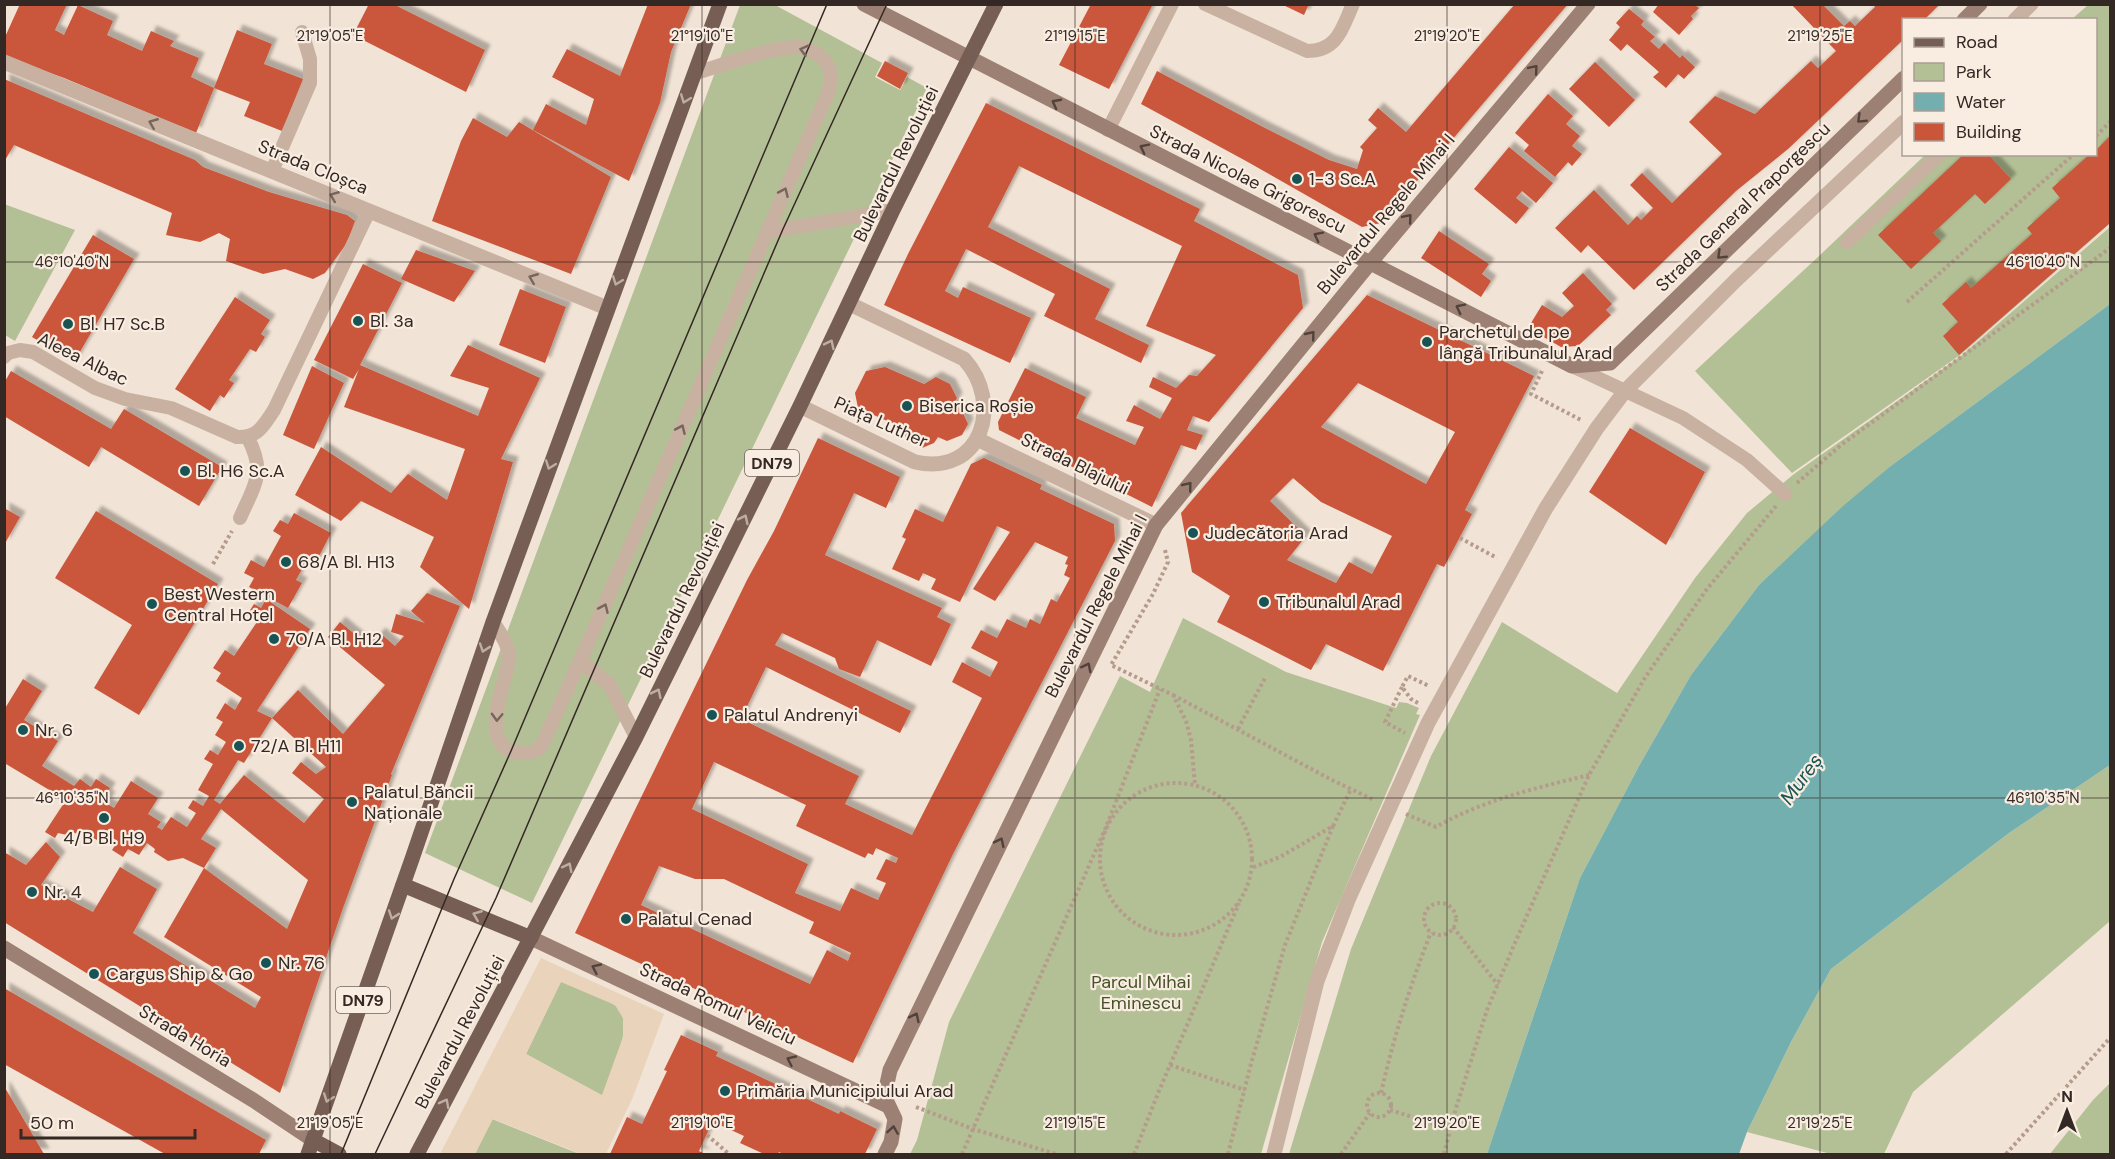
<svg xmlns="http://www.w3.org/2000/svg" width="2115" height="1159" viewBox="0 0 2115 1159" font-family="'DM Sans',sans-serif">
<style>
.green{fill:#b3c095}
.plaza{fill:#ead3bb;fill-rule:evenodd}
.water{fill:#73afaf}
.building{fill:#ca563a;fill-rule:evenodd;filter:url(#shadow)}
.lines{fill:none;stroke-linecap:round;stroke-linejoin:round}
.path{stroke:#b59b8b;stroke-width:4;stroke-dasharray:3 3;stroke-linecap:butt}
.lane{stroke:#c9b1a1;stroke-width:14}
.street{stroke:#c9b1a1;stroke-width:15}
.secondary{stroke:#9c8073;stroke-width:15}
.primary{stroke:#765e54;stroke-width:15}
.tram{stroke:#332824;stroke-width:1.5}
.oneway{stroke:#76665c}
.oneway2{stroke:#52423c}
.oneway3{stroke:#beada2}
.ticks{fill:none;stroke:#332824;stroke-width:1.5;stroke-opacity:0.45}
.poi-dot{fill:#195455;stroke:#f9ede1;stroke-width:2}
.labels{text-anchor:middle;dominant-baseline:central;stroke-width:4.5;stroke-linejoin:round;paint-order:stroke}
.shield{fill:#f9ede1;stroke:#6e635d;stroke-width:1.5}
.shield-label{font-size:16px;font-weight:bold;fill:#332824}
.street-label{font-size:18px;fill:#332824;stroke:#f9ede1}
.poi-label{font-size:18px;fill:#332824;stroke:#f9ede1;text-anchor:start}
.park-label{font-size:18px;fill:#445227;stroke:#f9ede1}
.water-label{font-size:20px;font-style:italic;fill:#195455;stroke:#f9ede1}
.ticks-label{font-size:15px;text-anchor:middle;fill:#332824;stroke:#f9ede1;stroke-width:4.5;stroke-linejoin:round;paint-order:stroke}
</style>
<defs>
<filter id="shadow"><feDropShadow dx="5.5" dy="-5.5" stdDeviation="1.5" flood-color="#0004"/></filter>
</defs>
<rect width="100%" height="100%" fill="#f1e3d5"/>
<g class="green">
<path d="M740,5H775L882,63L875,77L900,90L907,77L927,88L532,903L425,853Z"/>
<path d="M2088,5H2110V223L1960,355L1792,473L1695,371L1818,257L1925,155L2096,154V20L2072,19Z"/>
<path d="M4,204L75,230L15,341L5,335Z"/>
<path d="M2110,227V304L1892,465L1759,585L1691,675L1639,766L1580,878L1487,1154H1289L1351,949L1431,756L1502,622L1617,693L1695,578L1747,513L1794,474L1961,356Z"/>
<path d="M1183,618L1286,672L1396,708L1399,702L1407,703L1419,708L1416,714L1420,715L1322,942L1261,1154H910L917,1140L949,1022L1120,676L1150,692Z"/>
<path d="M2110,765V921L1913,1092L1884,1154H1831L1747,1132L1791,1042L1831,969L2009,833Z"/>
<path d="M561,981C574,987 607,998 617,1007C636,1025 610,1075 602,1096L526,1054Z"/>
<path d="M2110,1083V1154H2050L2093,1100Z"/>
<path d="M492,1119L577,1153L576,1154H475Z"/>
</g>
<path class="plaza" d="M541,958L664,1014L633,1097L606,1154H576L577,1153L574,1151L493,1119L475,1154H440ZM561,982L615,1005L623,1018V1037L602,1095L526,1054Z"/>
<path class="water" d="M2110,304V765L2009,833L1831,969L1791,1042L1747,1132L1739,1154H1487L1580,878L1639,766L1691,675L1759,585L1843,506L1892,465Z"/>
<g class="building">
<path d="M20,4H67L55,30L64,35L78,5L113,21L107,35L142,51L151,31L174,41L170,46L199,58L191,77L214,88L237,30L272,44L264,64L303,79L282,131L244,116L250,102L214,88L196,133L64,78L5,57V37Z"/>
<path d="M369,4H393L485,50L466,92L353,35Z"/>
<path d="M648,4H691L671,52L660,103L629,181L533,130L546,104L586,125L594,99L552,77L567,49L620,76Z"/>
<path d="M1091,4H1153L1109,89L1059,65Z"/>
<path d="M1281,4H1309L1304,15Z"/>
<path d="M1515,4H1568L1381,223L1362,227L1246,161L1141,104L1157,71L1263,127L1329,160L1357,169L1363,150L1360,147L1377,128L1368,120L1378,108L1406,132Z"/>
<path d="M1659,4H1698L1696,6L1699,8L1691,16L1693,19L1679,35L1653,12Z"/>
<path d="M1791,4H1822L1844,26L1850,21L1855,26L1875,7L1873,4H1940L1924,20H1904V39L1788,149L1736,191L1634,290L1588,245L1581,253L1555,228L1594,190L1628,225L1637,216L1641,220L1653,208L1630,185L1642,173L1672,203L1722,154L1689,122L1715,96L1755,114L1811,61L1818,68L1836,51Z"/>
<path d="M1629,9L1644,21L1641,25L1655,37L1650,41L1659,49L1664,43L1680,58L1682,55L1695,67L1684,79L1678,74L1666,88L1653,77L1659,72L1627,44L1621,51L1609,40L1620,27L1616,23Z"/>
<path d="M885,61L908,73L900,89L877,76Z"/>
<path d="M1595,62L1635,100L1609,127L1569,89Z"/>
<path d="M4,79L195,160L203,167L269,192L347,215L355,221L347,243L325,273L313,279L285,269L263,274L226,261L230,239L219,233L200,242L166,235L172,213L14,145L4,162Z"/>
<path d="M1548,94L1573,116L1566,124L1580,136L1572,146L1582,154L1572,166L1568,162L1555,177L1524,151L1529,145L1515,133Z"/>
<path d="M986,103L1200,209L1194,221L1298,275L1303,308L1209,422L1193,416L1187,430L1203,435L1196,450L1181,445L1152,507L999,430L998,422L1025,368L1086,397L1076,418L1135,445L1144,427L1126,421L1134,405L1160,419L1172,398L1149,387L1153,377L1176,388L1189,375L1197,376L1216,355L1146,326L1182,246L1019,166L988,227L1110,289L1095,319L1149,345L1141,363L1044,316L1055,294L966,249L945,291L958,298L963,287L1031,318L1010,363L884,305L908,254Z"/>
<path d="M473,118L507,137L519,122L611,177L571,274L432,221L461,141Z"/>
<path d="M2110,136V223L1959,355L1943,336L1958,322L1942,304L1966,282L1971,288L2032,234L2027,228L2060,198L2052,188L2090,154H2096V150Z"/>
<path d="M1509,147L1553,183L1536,203L1522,191L1516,198L1529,208L1516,224L1474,189Z"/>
<path d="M1964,154H1988L2011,179L1985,204L1975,194L1933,233L1941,241L1911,269L1878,235Z"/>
<path d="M1439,231L1489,264L1482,274L1491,281L1481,297L1421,258Z"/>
<path d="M93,235L134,259L74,362L32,337Z"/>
<path d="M416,250L475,271L454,302L401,279Z"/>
<path d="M363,264L402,283L360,365L478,416L489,388L450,376L468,345L540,378L501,459L513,462L469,609L420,567L434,537L361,501L341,521L295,495L321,447L391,493L408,474L447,500L465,449L344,407L359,369L353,379L314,360Z"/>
<path d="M1583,273L1612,304L1606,310L1611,315L1578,346L1561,347L1528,328L1542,305L1562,317L1574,306L1562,293Z"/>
<path d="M520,289L566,307L545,363L499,345Z"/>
<path d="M1367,295L1534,376L1465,510L1472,514L1444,567L1437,564L1383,671L1326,644L1311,670L1217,622L1230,596L1192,572L1181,513ZM1358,383L1455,432L1426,484L1321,427ZM1293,478L1321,502L1392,536L1372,574L1349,562L1336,583L1287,560L1306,536L1270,501Z"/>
<path d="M235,297L270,320L261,334L265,337L256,352L250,349L229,380L234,383L224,398L220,395L210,411L175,389Z"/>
<path d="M312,366L344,383L314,449L283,435Z"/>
<path d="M885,367L924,384L936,377L950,384L957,398L953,405L961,409L968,424L962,435L947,441L938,437L934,443L922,448L906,441L903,428L858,408L855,393L866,371Z"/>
<path d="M11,371L111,429L124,409L222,467L199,506L101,447L89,467L4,416V383Z"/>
<path d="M1630,428L1705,472L1666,545L1589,492Z"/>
<path d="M818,438L900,477L886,508L854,493L825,555L942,608L937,617L951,624L931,666L877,640L860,677L839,669L835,658L782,633L775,645L911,711L900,733L766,667L741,719L859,776L845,804L912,835L982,698L952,682L962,662L990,677L998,662L971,648L981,630L997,638L1007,619L1026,628L1030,619L1040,624L1051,599L1057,602L1070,578L1064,575L1068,565L1065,564L1068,557L1035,542L995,601L973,589L1010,532L997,526L960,602L931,589L936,579L923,573L919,581L892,569L906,539L902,537L915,509L943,522L971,464L984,458L1042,485L1040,489L1114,524L1115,541L953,854L853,1063L575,933L747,580L774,531ZM714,762L806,805L796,826L865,858L868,853L873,855L876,848L898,858L896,863L886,859L876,879L886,883L878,900L851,888L840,911L795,893L808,864L692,809ZM659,866L695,879H724L814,922L809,933L851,953L848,961L827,950L810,984L641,905Z"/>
<path d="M4,508L20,517L4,545Z"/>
<path d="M96,511L218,584L139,715L94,688L132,625L55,578Z"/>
<path d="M294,513L331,533L315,564L307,560L296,580L302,583L288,608L249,587L254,578L244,573L251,560L264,567L281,536L273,531L280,520L288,524Z"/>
<path d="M427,593L460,606L391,774L392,775L343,908L280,1093L4,922V852L26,865L46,842L60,857L41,885L93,912L120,867L157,889L133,933L255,1008L261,997L164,937L204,868L287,929L308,880L221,809L201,839L216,848L204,868L183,858L168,861L154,852L155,849L147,843L139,855L128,849L123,857L112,850L118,841L109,836L104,838L100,835L97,840L86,834L81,832L77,834L69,830L67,835L58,833L55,838L45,832L66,800L6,764L4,767V710L23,679L42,691L24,720L58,741L42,766L74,786L80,779L91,787L96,779L110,788L106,795L110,797L106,803L114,808L131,781L158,798L148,814L161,822L157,827L162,830L171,817L187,827L196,813L188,808L193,800L203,806L209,796L198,790L213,764L204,759L210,750L218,755L226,742L215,735L223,722L216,718L225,703L235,710L242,698L216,681L221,673L213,668L225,650L234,656L257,622L247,615L254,604L261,608L266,599L310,629L257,711L272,718L244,763L238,760L214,800L220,804L244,775L304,823L324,799L292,773L301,762L316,774L326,767L272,718L298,690L343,734L385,685L328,637L340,622L369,646L380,633L395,646L404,636L391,632L396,614L425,623L411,611Z"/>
<path d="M4,988L266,1140L259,1154H165L4,1064Z"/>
<path d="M681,1035L718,1052L716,1056L839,1114L840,1111L877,1129L865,1154H783L779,1152L778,1154H764L740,1143L744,1136L718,1124L711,1125L699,1151L705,1154H610L627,1117L642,1124L667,1071L664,1070Z"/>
<path d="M4,1086L44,1154H4Z"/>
</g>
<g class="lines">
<g class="path">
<path d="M2096,136L2110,122"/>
<path d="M1907,302L2074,154"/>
<path d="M1542,371L1531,394L1581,420"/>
<path d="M1797,483L1841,445L2110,248"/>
<path d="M1460,538L1497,558"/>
<path d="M1165,550L1168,562L1153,594L1111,665L1173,695L1186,721L1191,740L1195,785"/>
<path d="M213,564L232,531"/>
<path d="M1402,687L1385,722L1405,733"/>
<path d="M1173,695L1332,780L1374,800"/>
<path d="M1418,703L1411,699L1402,687L1408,676L1429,686"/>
<path d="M1238,729L1266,676"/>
<circle cx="1176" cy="859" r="76"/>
<path d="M1406,814L1436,827C1483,800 1536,788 1589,775"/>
<path d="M1333,826L1351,789"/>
<circle cx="1440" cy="919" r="16"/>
<path d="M1453,927L1498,985"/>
<path d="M1170,1065L1245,1090"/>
<circle cx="1379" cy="1105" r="12"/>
<path d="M1381,1093C1394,1036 1410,986 1431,932"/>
<path d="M916,1107L973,1129L1056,1154"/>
<path d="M1390,1110L1451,1129"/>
<path d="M707,1135L729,1154"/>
<path d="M962,1154L1106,827L1160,689"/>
<path d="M1134,1154L1159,1091L1239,903"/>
<path d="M1228,1154L1251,1064L1285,945L1333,826L1280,857L1251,868"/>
<path d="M1341,1154L1370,1113"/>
<path d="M1444,1154L1456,1108L1487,1010L1514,945L1589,775L1646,676L1707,589L1776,506"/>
<path d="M2006,1154L2110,1038"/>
</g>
<g class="lane">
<path d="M1205,4L1307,51C1338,51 1342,28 1353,4"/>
<path d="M1108,130L1172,4"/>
<path d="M272,171L310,83V59L302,32"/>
<path d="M767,232L893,210"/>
<path d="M1847,242L1940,154"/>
<path d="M4,357L8,353L20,350L33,352L95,388L125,399L171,408L237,437C258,438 263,426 274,410L369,211"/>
<path d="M1572,366L1683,418L1747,460L1785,494"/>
<path d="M240,518C255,484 266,473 248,438"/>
<path d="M493,622C499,631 508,643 509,655C509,681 473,747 520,753C528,754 534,753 541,747L580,661L828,93C829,87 832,81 831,75C829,58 810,46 794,47C764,49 724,65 695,73"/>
<path d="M580,661L609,684L636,737"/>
</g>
<g class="street">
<path d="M2015,20L2031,4"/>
<path d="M4,62L607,308"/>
<path d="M800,406L915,462C982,477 1004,403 964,359L850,304"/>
<path d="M977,439L1156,525"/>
<path d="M1274,1154L1317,981L1348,900L1428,723L1546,508L1597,428L1625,391L1736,280L1904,122"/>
</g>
<g class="secondary">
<path d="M864,4L1572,366L1610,363L1904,78"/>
<path d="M1964,20L1980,4"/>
<path d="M531,938L888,1106"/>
<path d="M4,948L253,1100L313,1140"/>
<path d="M885,1154L891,1142L895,1119L886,1100L885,1093L890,1070L1156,525L1370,263L1588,4"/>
</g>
<g class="primary">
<path d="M403,885L531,938"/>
<path d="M313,1140L339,1154"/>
<path d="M308,1154L412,859L493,622L720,4"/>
<path d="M417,1154L636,737L800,406L893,210L996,4"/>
</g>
<g class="tram">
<path d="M341,1154L454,879L511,751L827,4"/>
<path d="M375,1154L496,898L783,229L887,4"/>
</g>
</g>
<defs><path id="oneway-chevron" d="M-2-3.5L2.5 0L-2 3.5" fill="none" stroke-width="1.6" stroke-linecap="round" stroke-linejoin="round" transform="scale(1.5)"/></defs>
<g class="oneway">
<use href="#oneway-chevron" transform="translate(804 50) rotate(-165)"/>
<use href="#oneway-chevron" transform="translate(153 123) rotate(-158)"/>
<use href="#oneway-chevron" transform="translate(784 192) rotate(-66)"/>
<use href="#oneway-chevron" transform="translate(334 196) rotate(-158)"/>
<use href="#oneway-chevron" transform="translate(533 278) rotate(-158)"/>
<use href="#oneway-chevron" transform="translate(681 429) rotate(-66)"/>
<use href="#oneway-chevron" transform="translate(604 608) rotate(-66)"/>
<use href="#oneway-chevron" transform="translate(497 717) rotate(92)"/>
</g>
<g class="oneway2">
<use href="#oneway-chevron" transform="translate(1534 69) rotate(-50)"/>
<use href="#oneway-chevron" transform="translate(1056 103) rotate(-152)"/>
<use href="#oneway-chevron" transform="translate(1861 119) rotate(136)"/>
<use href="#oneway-chevron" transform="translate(1144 148) rotate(-153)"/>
<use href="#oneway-chevron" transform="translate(1408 218) rotate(-50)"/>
<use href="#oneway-chevron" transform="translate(1318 236) rotate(-153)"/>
<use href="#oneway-chevron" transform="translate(1721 255) rotate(136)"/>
<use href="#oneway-chevron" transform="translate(1460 308) rotate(-153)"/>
<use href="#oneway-chevron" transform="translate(1311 335) rotate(-51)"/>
<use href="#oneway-chevron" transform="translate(1188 486) rotate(-51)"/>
<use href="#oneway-chevron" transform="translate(1087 667) rotate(-63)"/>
<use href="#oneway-chevron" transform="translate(1000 842) rotate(-64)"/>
<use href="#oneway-chevron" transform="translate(596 968) rotate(-155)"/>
<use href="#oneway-chevron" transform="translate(915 1017) rotate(-64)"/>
<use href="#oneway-chevron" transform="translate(791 1060) rotate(-155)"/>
<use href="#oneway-chevron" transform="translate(893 1130) rotate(-81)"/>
</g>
<g class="oneway3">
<use href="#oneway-chevron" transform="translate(685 99) rotate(111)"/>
<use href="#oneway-chevron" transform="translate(617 281) rotate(111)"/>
<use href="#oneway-chevron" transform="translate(830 344) rotate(-64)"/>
<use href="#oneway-chevron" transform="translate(550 465) rotate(110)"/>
<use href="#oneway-chevron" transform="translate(744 519) rotate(-64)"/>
<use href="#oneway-chevron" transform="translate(484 648) rotate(109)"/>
<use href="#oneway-chevron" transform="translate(657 693) rotate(-64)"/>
<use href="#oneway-chevron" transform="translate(568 867) rotate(-63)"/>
<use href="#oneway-chevron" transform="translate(393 915) rotate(109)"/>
<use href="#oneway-chevron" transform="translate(477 915) rotate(-158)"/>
<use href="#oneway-chevron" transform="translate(328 1098) rotate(110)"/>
<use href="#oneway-chevron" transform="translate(445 1103) rotate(-62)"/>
</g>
<path class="ticks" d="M330,4V1154M702,4V1154M1075,4V1154M1447,4V1154M1820,4V1154M4,262H2110M4,798H2110"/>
<g class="poi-dot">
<circle cx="1297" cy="179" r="6"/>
<circle cx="358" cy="321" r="6"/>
<circle cx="68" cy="324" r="6"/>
<circle cx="1427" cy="342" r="6"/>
<circle cx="907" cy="406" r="6"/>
<circle cx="185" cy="471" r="6"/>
<circle cx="1193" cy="533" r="6"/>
<circle cx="286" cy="562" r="6"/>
<circle cx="1264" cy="602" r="6"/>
<circle cx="152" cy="604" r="6"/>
<circle cx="274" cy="639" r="6"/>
<circle cx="712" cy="715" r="6"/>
<circle cx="23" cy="730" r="6"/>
<circle cx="239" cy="746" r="6"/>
<circle cx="352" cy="802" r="6"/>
<circle cx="104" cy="818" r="6"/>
<circle cx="32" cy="892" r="6"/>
<circle cx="626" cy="919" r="6"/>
<circle cx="266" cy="963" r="6"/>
<circle cx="94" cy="974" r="6"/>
<circle cx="725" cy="1091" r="6"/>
</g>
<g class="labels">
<g class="shield">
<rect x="745" y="450" width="54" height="26" rx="4.5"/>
<rect x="336" y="987" width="54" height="26" rx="4.5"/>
</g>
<g class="shield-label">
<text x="772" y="463">DN79</text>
<text x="363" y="1000">DN79</text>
</g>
<g class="street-label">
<text transform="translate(896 164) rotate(-64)">Bulevardul Revoluției</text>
<text transform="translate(313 167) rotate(22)">Strada Cloșca</text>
<text transform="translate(1248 179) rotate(27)">Strada Nicolae Grigorescu</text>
<text transform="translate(1743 207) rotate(-44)">Strada General Praporgescu</text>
<text transform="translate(1386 214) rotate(-50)">Bulevardul Regele Mihai I</text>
<text transform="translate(83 359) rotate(26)">Aleea Albac</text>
<text transform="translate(881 422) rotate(24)">Piața Luther</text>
<text transform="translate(1075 464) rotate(26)">Strada Blajului</text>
<text transform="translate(682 600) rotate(-64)">Bulevardul Revoluției</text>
<text transform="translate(1096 606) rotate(-63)">Bulevardul Regele Mihai I</text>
<text transform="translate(718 1004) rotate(25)">Strada Romul Veliciu</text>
<text transform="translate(460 1032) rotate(-62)">Bulevardul Revoluției</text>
<text transform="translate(185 1036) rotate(31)">Strada Horia</text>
</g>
<g class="poi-label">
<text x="1309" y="179">1-3 Sc.A</text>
<text x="370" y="321">Bl. 3a</text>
<text x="80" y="324">Bl. H7 Sc.B</text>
<text x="1439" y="332">Parchetul de pe<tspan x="1439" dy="21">lângă Tribunalul Arad</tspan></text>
<text x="919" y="406">Biserica Roșie</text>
<text x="197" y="471">Bl. H6 Sc.A</text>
<text x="1205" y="533">Judecătoria Arad</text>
<text x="298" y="562">68/A Bl. H13</text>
<text x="164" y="594">Best Western<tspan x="164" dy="21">Central Hotel</tspan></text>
<text x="1276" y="602">Tribunalul Arad</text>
<text x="286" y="639">70/A Bl. H12</text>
<text x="724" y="715">Palatul Andrenyi</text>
<text x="35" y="730">Nr. 6</text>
<text x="251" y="746">72/A Bl. H11</text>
<text x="364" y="792">Palatul Băncii<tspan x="364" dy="21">Naționale</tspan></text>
<text x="104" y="838" text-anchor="middle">4/B Bl. H9</text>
<text x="44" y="892">Nr. 4</text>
<text x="638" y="919">Palatul Cenad</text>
<text x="278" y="963">Nr. 76</text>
<text x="106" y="974">Cargus Ship &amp; Go</text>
<text x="737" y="1091">Primăria Municipiului Arad</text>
</g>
<g class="park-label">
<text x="1141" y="982">Parcul Mihai<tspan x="1141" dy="21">Eminescu</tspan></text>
</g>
<g class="water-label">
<text transform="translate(1801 779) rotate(-54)">Mureș</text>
</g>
</g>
<g class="ticks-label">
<text x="330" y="41">21°19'05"E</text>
<text x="702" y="41">21°19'10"E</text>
<text x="1075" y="41">21°19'15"E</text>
<text x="1447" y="41">21°19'20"E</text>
<text x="1820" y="41">21°19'25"E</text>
<text x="72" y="267">46°10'40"N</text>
<text x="2043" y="267">46°10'40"N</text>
<text x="72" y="803">46°10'35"N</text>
<text x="2043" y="803">46°10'35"N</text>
<text x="330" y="1128">21°19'05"E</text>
<text x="702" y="1128">21°19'10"E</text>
<text x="1075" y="1128">21°19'15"E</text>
<text x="1447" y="1128">21°19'20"E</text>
<text x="1820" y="1128">21°19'25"E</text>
</g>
<rect width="2115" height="1159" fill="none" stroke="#332824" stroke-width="12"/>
<rect x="1902" y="18" width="195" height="138" fill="#f9ede1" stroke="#aa9e95" stroke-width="1.5"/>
<rect x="1914" y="38" width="30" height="9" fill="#765e54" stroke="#aa9e95" stroke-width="1.5"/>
<text x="1956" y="48" font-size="18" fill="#332824">Road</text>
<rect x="1914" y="63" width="30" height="18" fill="#b3c095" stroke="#aa9e95" stroke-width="1.5"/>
<text x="1956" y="78" font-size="18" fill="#332824">Park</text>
<rect x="1914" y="93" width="30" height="18" fill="#73afaf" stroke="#aa9e95" stroke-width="1.5"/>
<text x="1956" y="108" font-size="18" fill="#332824">Water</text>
<rect x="1914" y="123" width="30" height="18" fill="#ca563a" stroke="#aa9e95" stroke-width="1.5"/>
<text x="1956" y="138" font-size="18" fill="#332824">Building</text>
<g transform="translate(2067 1111)" stroke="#f9ede1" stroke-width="4.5" paint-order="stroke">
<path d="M0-4.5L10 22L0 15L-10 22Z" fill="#332824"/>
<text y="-9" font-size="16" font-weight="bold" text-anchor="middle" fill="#332824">N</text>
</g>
<path d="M21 1129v9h174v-9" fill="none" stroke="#332824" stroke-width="3"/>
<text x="30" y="1129" font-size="18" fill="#332824" stroke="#f9ede1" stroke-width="4.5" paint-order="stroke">50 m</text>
</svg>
